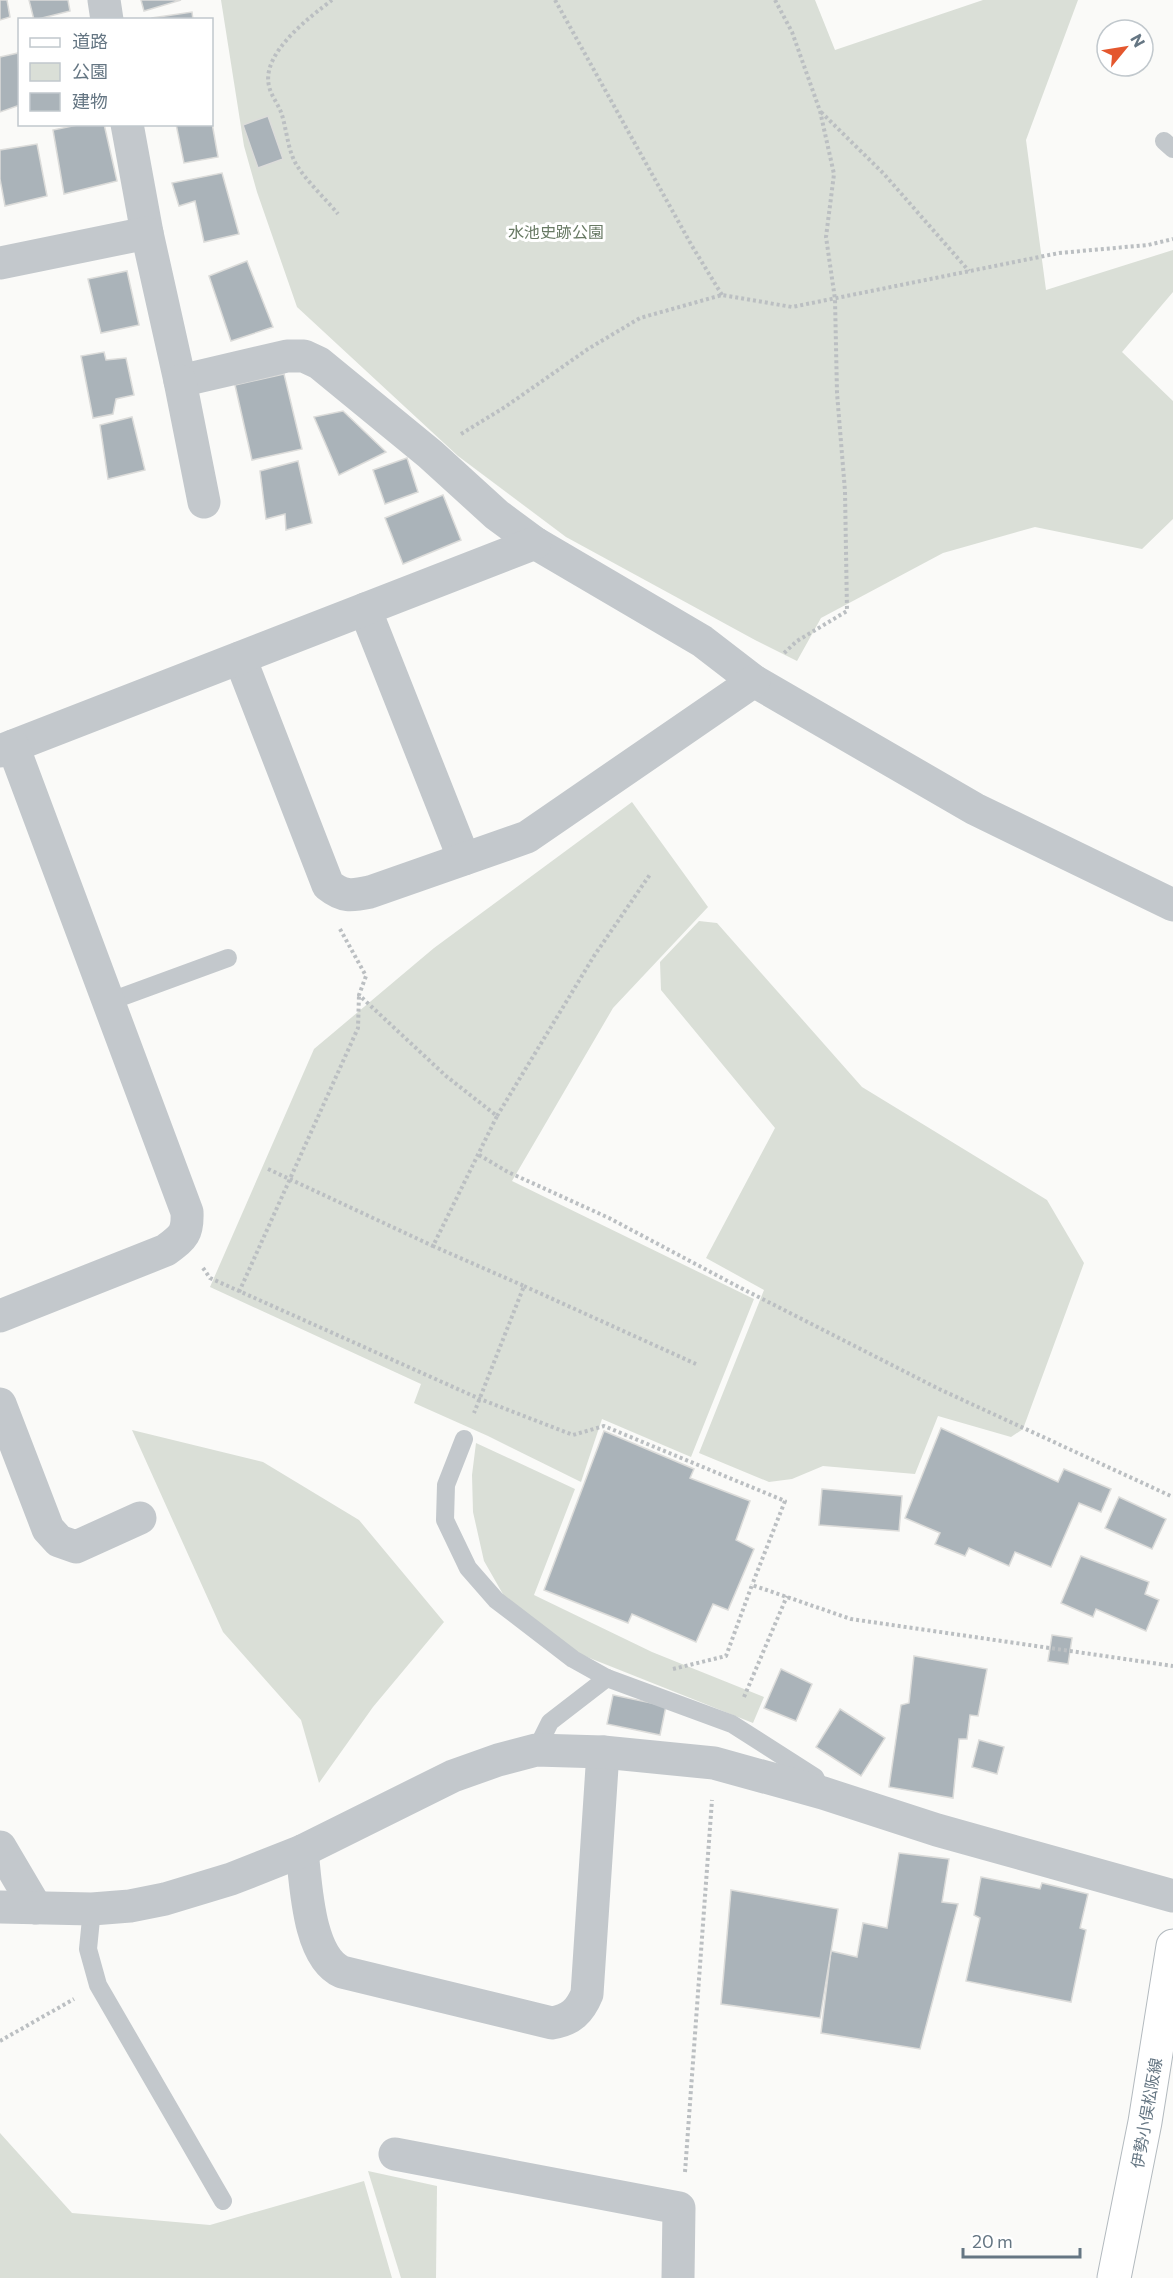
<svg xmlns="http://www.w3.org/2000/svg" width="1173" height="2278" viewBox="0 0 1173 2278" font-family="Commissioner,'Noto Sans JP',sans-serif">
<style>
.green{fill:#dadfd7}
.building{fill:#aab3b9;stroke:#dcdcda;stroke-width:1.5}
.lines{fill:none;stroke-linecap:round;stroke-linejoin:round}
.secondary-casing{stroke:#b3babf;stroke-width:35}
.path{stroke:#bbbfc2;stroke-width:4;stroke-dasharray:3 3;stroke-linecap:butt}
.lane{stroke:#c3c8cc;stroke-width:18}
.street{stroke:#c3c8cc;stroke-width:33}
.secondary{stroke:#fff;stroke-width:33}
.labels{text-anchor:middle;dominant-baseline:central;stroke-width:6;stroke-linejoin:round;paint-order:stroke}
.park-label{font-size:16px;fill:#687a64;stroke:#fff}
.street-label{font-size:16px;fill:#657683;stroke:#fff}
</style>
<rect width="100%" height="100%" fill="#fafaf8"/>
<g class="green">
<path d="M221,0H815L835,50L983,0H1078L1026,140L1046,290L1173,250V292L1122,352L1173,401V519L1142,549L1035,527L943,553L821,618L797,661L755,640L566,537L458,456L297,307L257,192L244,146Z"/>
<path d="M632,802L708,907L613,1008L512,1181L754,1299L691,1457L602,1419L581,1482L488,1436L414,1403L421,1384L210,1287L314,1049L434,948Z"/>
<path d="M699,921L717,923L862,1087L1047,1200L1084,1263L1023,1429L1011,1437L938,1416L915,1474L823,1466L792,1479L769,1482L699,1453L764,1290L706,1258L775,1128L661,990L660,962Z"/>
<path d="M132,1430L263,1462L359,1520L444,1622L373,1707L319,1783L301,1720L223,1632Z"/>
<path d="M476,1443L575,1489L534,1595L652,1652L764,1697L753,1723L577,1653L504,1596L484,1561L473,1512L472,1475Z"/>
<path d="M0,2133L72,2213L210,2225L364,2181L392,2278H0Z"/>
<path d="M368,2171L437,2186L436,2278H401Z"/>
</g>
<g class="building">
<path d="M0,0H7L10,17L0,20Z"/>
<path d="M29,0H68L70,11L34,20Z"/>
<path d="M141,0H181L144,11Z"/>
<path d="M192,12L193,20H152V18Z"/>
<path d="M18,53L20,105L0,112V57Z"/>
<path d="M268,116L283,159L258,168L243,125Z"/>
<path d="M212,123L218,157L184,163L176,124H212Z"/>
<path d="M82,124H104L117,181L64,194L53,130Z"/>
<path d="M37,144L47,196L5,206L0,179V150Z"/>
<path d="M222,173L239,234L204,242L195,201L179,206L172,183Z"/>
<path d="M247,261L273,327L231,341L209,276Z"/>
<path d="M127,271L139,325L101,333L88,279Z"/>
<path d="M104,352L106,360L126,358L134,395L116,399L113,414L93,418L81,356Z"/>
<path d="M284,374L302,449L252,460L235,385Z"/>
<path d="M343,411L386,452L339,475L314,417Z"/>
<path d="M132,417L145,470L108,479L100,425Z"/>
<path d="M407,458L418,492L385,504L373,470Z"/>
<path d="M298,461L312,523L286,530L285,514L266,519L260,471Z"/>
<path d="M443,495L461,540L403,564L385,518Z"/>
<path d="M941,1428L1058,1482L1064,1469L1111,1489L1101,1512L1079,1503L1051,1567L1015,1552L1009,1566L969,1548L965,1556L935,1544L940,1533L905,1518Z"/>
<path d="M604,1431L694,1469L690,1478L750,1501L736,1540L754,1549L728,1610L713,1604L696,1642L632,1614L628,1623L544,1590Z"/>
<path d="M822,1489L902,1496L899,1531L819,1525Z"/>
<path d="M1119,1497L1166,1519L1152,1549L1105,1528Z"/>
<path d="M1081,1556L1149,1582L1145,1594L1159,1600L1146,1631L1096,1609L1093,1617L1061,1603Z"/>
<path d="M1052,1635L1072,1638L1068,1664L1048,1661Z"/>
<path d="M914,1656L987,1669L978,1716L970,1715L967,1739H959L953,1798L889,1787L901,1705L909,1703Z"/>
<path d="M781,1669L812,1684L796,1721L764,1708Z"/>
<path d="M613,1695L666,1706L660,1735L607,1724Z"/>
<path d="M840,1709L885,1738L861,1776L816,1747Z"/>
<path d="M979,1740L1004,1747L997,1774L972,1767Z"/>
<path d="M899,1853L949,1859L942,1902L958,1904L920,2049L821,2033L831,1951L857,1957L863,1923L887,1928Z"/>
<path d="M981,1877L1040,1889L1042,1883L1088,1894L1080,1928L1086,1930L1071,2002L966,1981L980,1918L974,1915Z"/>
<path d="M731,1890L838,1909L820,2018L721,2004Z"/>
</g>
<g class="lines">
<defs>
<path id="secondary" d="M1114,2278L1145,2122L1173,1946"/>
</defs>
<use href="#secondary" class="secondary-casing"/>
<g class="path">
<path d="M332,0C310,17 261,53 269,86C271,96 279,105 282,115C287,132 288,150 296,164C307,182 325,198 338,214"/>
<path d="M555,0L692,246L722,295"/>
<path d="M775,0L792,32L820,111L834,174L826,237L835,299L837,393L845,491L847,611L797,641L783,654"/>
<path d="M821,112L884,174L969,271"/>
<path d="M461,434L505,407L588,349L640,318L722,295L792,307L1059,253L1148,245L1173,239"/>
<path d="M340,929L366,976L359,995L446,1076L497,1116L433,1246L524,1286L474,1413"/>
<path d="M497,1116L594,956L651,873"/>
<path d="M479,1155L508,1172L609,1218L735,1285L939,1389L1173,1497"/>
<path d="M268,1169L433,1246"/>
<path d="M203,1268L210,1278L480,1399L573,1435L604,1426L785,1501L752,1585"/>
<path d="M524,1286L696,1364"/>
<path d="M239,1292L358,1028L359,995"/>
<path d="M673,1669L726,1656L752,1585L851,1619L1173,1666"/>
<path d="M744,1697L787,1596"/>
<path d="M0,2041L74,1999"/>
<path d="M685,2172L712,1800"/>
</g>
<g class="lane">
<path d="M1164,141L1173,149"/>
<path d="M108,1002L228,958"/>
<path d="M464,1439L446,1485L445,1520L468,1568L496,1600L573,1659L607,1678L732,1724L815,1777L821,1789"/>
<path d="M536,1750L550,1722L607,1678"/>
<path d="M92,1909L88,1949L98,1985L223,2201"/>
</g>
<g class="street">
<path d="M104,0L107,20"/>
<path d="M127,124L147,233"/>
<path d="M0,263L147,233L180,381L287,356H304L319,363L430,454L497,515L535,543L702,641L754,681L975,809L1173,905"/>
<path d="M180,381L204,502"/>
<path d="M365,609L464,859"/>
<path d="M240,658L328,885C343,897 351,896 370,892L527,837L754,681"/>
<path d="M0,751L535,543"/>
<path d="M0,1316L166,1250C183,1237 188,1234 187,1212L13,746"/>
<path d="M0,1404L48,1529L59,1541L76,1547L140,1518"/>
<path d="M0,1847L36,1908"/>
<path d="M302,1851C306,1884 308,1957 342,1972L552,2023C571,2020 580,2011 587,1994L603,1752"/>
<path d="M0,1907L92,1909L130,1906L165,1899L231,1879L302,1851L453,1776L498,1760L536,1750L603,1752L714,1763L823,1793L937,1830L1173,1896"/>
<path d="M395,2154L679,2208L678,2278"/>
</g>
<use href="#secondary" class="secondary"/>
</g>
<g class="labels">
<g class="park-label">
<text x="556" y="231">水池史跡公園</text>
</g>
<g class="street-label">
<text transform="translate(1146 2113) rotate(-80)">伊勢小俣松阪線</text>
</g>
</g>
<rect x="18" y="18" width="195" height="108" fill="#ffffff" stroke="#c1c8cd" stroke-width="1.5"/>
<rect x="30" y="38" width="30" height="9" fill="#ffffff" stroke="#c1c8cd" stroke-width="1.5"/>
<text x="72" y="48" font-size="18" fill="#657683">道路</text>
<rect x="30" y="63" width="30" height="18" fill="#dadfd7" stroke="#c1c8cd" stroke-width="1.5"/>
<text x="72" y="78" font-size="18" fill="#657683">公園</text>
<rect x="30" y="93" width="30" height="18" fill="#aab3b9" stroke="#c1c8cd" stroke-width="1.5"/>
<text x="72" y="108" font-size="18" fill="#657683">建物</text>
<g transform="translate(1125 48) rotate(60)"><circle r="28" fill="#ffffff" stroke="#c1c8cd" stroke-width="1.5"/>
<path d="M0-4.5L10 22L0 15L-10 22Z" fill="#e4572e"/>
<text y="-9" font-size="16" font-weight="bold" text-anchor="middle" fill="#657683">N</text>
</g>
<path d="M963 2248v9h117v-9" fill="none" stroke="#657683" stroke-width="3"/>
<text x="972" y="2248" font-size="18" fill="#657683" stroke="#ffffff" stroke-width="4.5" paint-order="stroke">20 m</text>
</svg>
